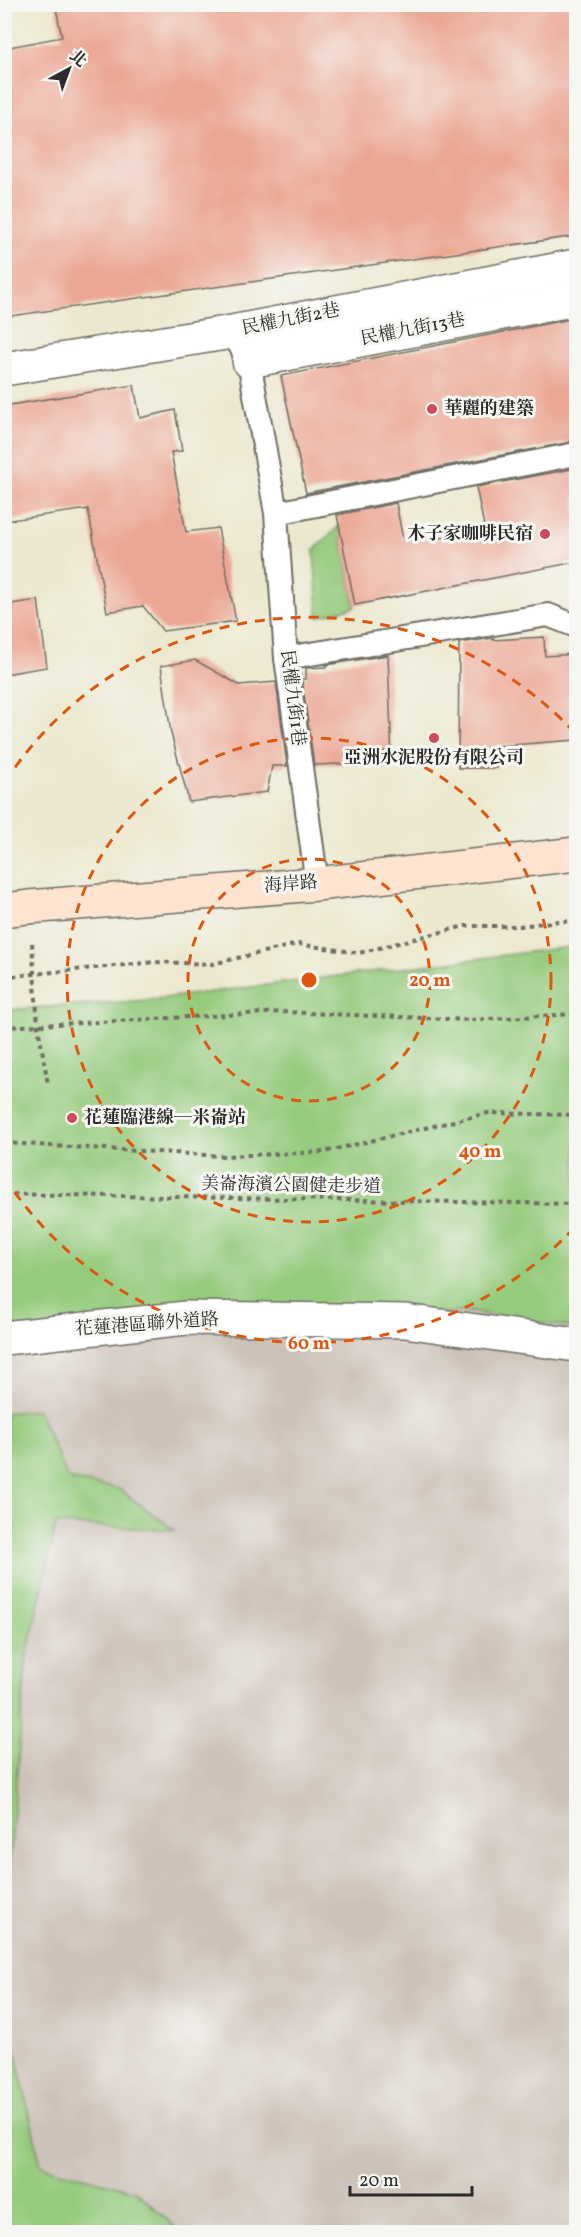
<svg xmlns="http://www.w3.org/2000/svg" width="581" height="2237" viewBox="0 0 581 2237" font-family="Vollkorn,'Noto Serif TC',serif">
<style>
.industrial{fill:#cdc2b9}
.green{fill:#95cb7d;stroke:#607b54;stroke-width:1.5}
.building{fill:#eca794}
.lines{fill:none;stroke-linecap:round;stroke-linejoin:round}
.lane-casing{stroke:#6f6d64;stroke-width:26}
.street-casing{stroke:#6f6d64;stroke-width:36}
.secondary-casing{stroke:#6f6d64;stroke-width:36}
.path{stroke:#6f6d64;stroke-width:4;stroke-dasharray:4.5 4.5;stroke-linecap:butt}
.lane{stroke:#fff;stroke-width:22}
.street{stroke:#fff;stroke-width:33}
.secondary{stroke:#fde4d1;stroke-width:33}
.ring{fill:none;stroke:#df570e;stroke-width:3;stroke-dasharray:10 8}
.poi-dot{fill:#d1495b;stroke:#f6f6f2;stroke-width:2}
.labels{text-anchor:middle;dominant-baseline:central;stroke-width:6;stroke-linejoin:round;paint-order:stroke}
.street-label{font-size:18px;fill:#2b2b2b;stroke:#f6f6f2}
.poi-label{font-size:18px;font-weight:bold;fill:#2b2b2b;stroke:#f6f6f2;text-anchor:start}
.centre{fill:#df570e;stroke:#f6f6f2;stroke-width:3}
.ring-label{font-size:18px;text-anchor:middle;font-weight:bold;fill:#df570e;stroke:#f6f6f2;stroke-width:6;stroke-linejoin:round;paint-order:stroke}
</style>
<rect width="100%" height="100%" fill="#f6f6f2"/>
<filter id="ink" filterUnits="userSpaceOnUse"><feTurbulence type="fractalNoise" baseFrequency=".0167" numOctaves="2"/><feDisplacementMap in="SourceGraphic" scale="12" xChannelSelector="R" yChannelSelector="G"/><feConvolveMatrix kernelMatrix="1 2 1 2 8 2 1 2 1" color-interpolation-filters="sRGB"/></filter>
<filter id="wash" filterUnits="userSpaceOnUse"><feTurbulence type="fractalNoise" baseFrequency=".008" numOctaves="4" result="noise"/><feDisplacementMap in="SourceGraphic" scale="24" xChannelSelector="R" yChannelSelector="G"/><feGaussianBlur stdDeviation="1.35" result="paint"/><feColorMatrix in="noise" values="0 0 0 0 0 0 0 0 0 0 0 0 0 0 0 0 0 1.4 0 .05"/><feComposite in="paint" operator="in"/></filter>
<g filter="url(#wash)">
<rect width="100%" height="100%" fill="#ece8cf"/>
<path class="industrial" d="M462,1307L576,1323V2232H5V1315Z"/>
<g class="green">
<path d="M339,526L355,607L318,617L314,550Z"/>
<path d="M576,946V1328L472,1312L122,1324L5,1332V1010L148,1000Z"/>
<path d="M38,1410L68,1479L119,1489L174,1530L56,1524L26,1660L5,1921V1413Z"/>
<path d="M5,2005L41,2166L136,2191L180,2232H5Z"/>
</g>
<g id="blocks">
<g class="building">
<path d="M55,4H576V236L4,317V48L62,37Z"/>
<path d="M576,318V441L306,493L281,376Z"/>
<path d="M134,385L140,418L175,410L182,451L171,452L186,532L218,528L236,621L163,631L143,606L107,612L88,509L4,521V406Z"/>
<path d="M572,469L576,493V562L355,605L337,515L396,503L403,540L486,535L476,487Z"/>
<path d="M38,600L47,667L4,674V605Z"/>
<path d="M544,637L545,656L576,654V740L497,746V768H458L459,643L493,638V640Z"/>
<path d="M388,655L392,762L314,765L302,679H306V668L326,667V665Z"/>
<path d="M195,660L239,685L276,682L287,766H272L267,792L189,802L171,733L161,666Z"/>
</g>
</g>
</g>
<g filter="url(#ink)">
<use href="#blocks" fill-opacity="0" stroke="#6f6d64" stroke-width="1.5"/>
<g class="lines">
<defs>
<g id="lane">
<path d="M232,332L249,361L276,513L286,658L317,884"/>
<path d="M276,513L576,454"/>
<path d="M286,658L548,615L576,626"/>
</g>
<g id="street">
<path d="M249,361L576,299"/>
<path d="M4,369L232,332L576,266"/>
<path d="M4,1338L186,1318L405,1321L576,1345"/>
</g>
<path id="secondary" d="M4,910L28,907L317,884L576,854"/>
</defs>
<use href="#lane" class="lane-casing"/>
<use href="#street" class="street-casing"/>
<use href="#secondary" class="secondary-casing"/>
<g class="path">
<path d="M32,943L38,1026L48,1084"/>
<path d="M4,977L155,962L212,964L298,944L359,953L465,926H520L559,921L576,922"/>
<path d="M4,1027L283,1012L470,1020L576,1014"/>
<path d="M4,1143L224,1156L324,1152L488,1113L576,1115"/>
<path d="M4,1194L576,1204"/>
</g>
<use href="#lane" class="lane"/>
<use href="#street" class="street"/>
<use href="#secondary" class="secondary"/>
</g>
</g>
<g class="ring">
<circle cx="309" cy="980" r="121"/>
<circle cx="309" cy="980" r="242"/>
<path d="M574 1228A363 363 0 0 1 5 1178M5 782A363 363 0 0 1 574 732"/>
</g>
<g class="poi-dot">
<circle cx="432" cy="409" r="6"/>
<circle cx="545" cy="534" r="6"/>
<circle cx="434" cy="738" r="6"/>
<circle cx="72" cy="1118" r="6"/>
</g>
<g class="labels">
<g class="street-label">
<text transform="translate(291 320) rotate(-11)">民權九街2巷</text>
<text transform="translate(413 330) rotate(-11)">民權九街13巷</text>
<text transform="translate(292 698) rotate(83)">民權九街1巷</text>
<text transform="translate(291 885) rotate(-5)">海岸路</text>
<text transform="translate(291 1186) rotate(1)">美崙海濱公園健走步道</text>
<text transform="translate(147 1325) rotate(-4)">花蓮港區聯外道路</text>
</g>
<g class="poi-label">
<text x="444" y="409">華麗的建築</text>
<text x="533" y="534" text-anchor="end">木子家咖啡民宿</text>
<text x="434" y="758" text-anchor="middle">亞洲水泥股份有限公司</text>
<text x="84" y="1118">花蓮臨港線─米崙站</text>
</g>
</g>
<circle cx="309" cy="980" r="9" class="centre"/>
<g class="ring-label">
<text x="430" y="986">20 m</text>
<text x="480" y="1157">40 m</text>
<text x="309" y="1349">60 m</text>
</g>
<rect width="581" height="2237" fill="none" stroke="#f6f6f2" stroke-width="24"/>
<g transform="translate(69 69) rotate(41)" stroke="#f6f6f2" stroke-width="4.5" paint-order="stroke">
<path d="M0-4.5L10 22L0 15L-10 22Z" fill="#2b2b2b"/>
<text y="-9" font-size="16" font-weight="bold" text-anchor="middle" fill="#2b2b2b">北</text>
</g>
<path d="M350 2186v9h122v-9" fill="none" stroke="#2b2b2b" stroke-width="3"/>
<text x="359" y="2186" font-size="18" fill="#2b2b2b" stroke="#f6f6f2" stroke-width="4.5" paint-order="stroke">20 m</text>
</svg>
